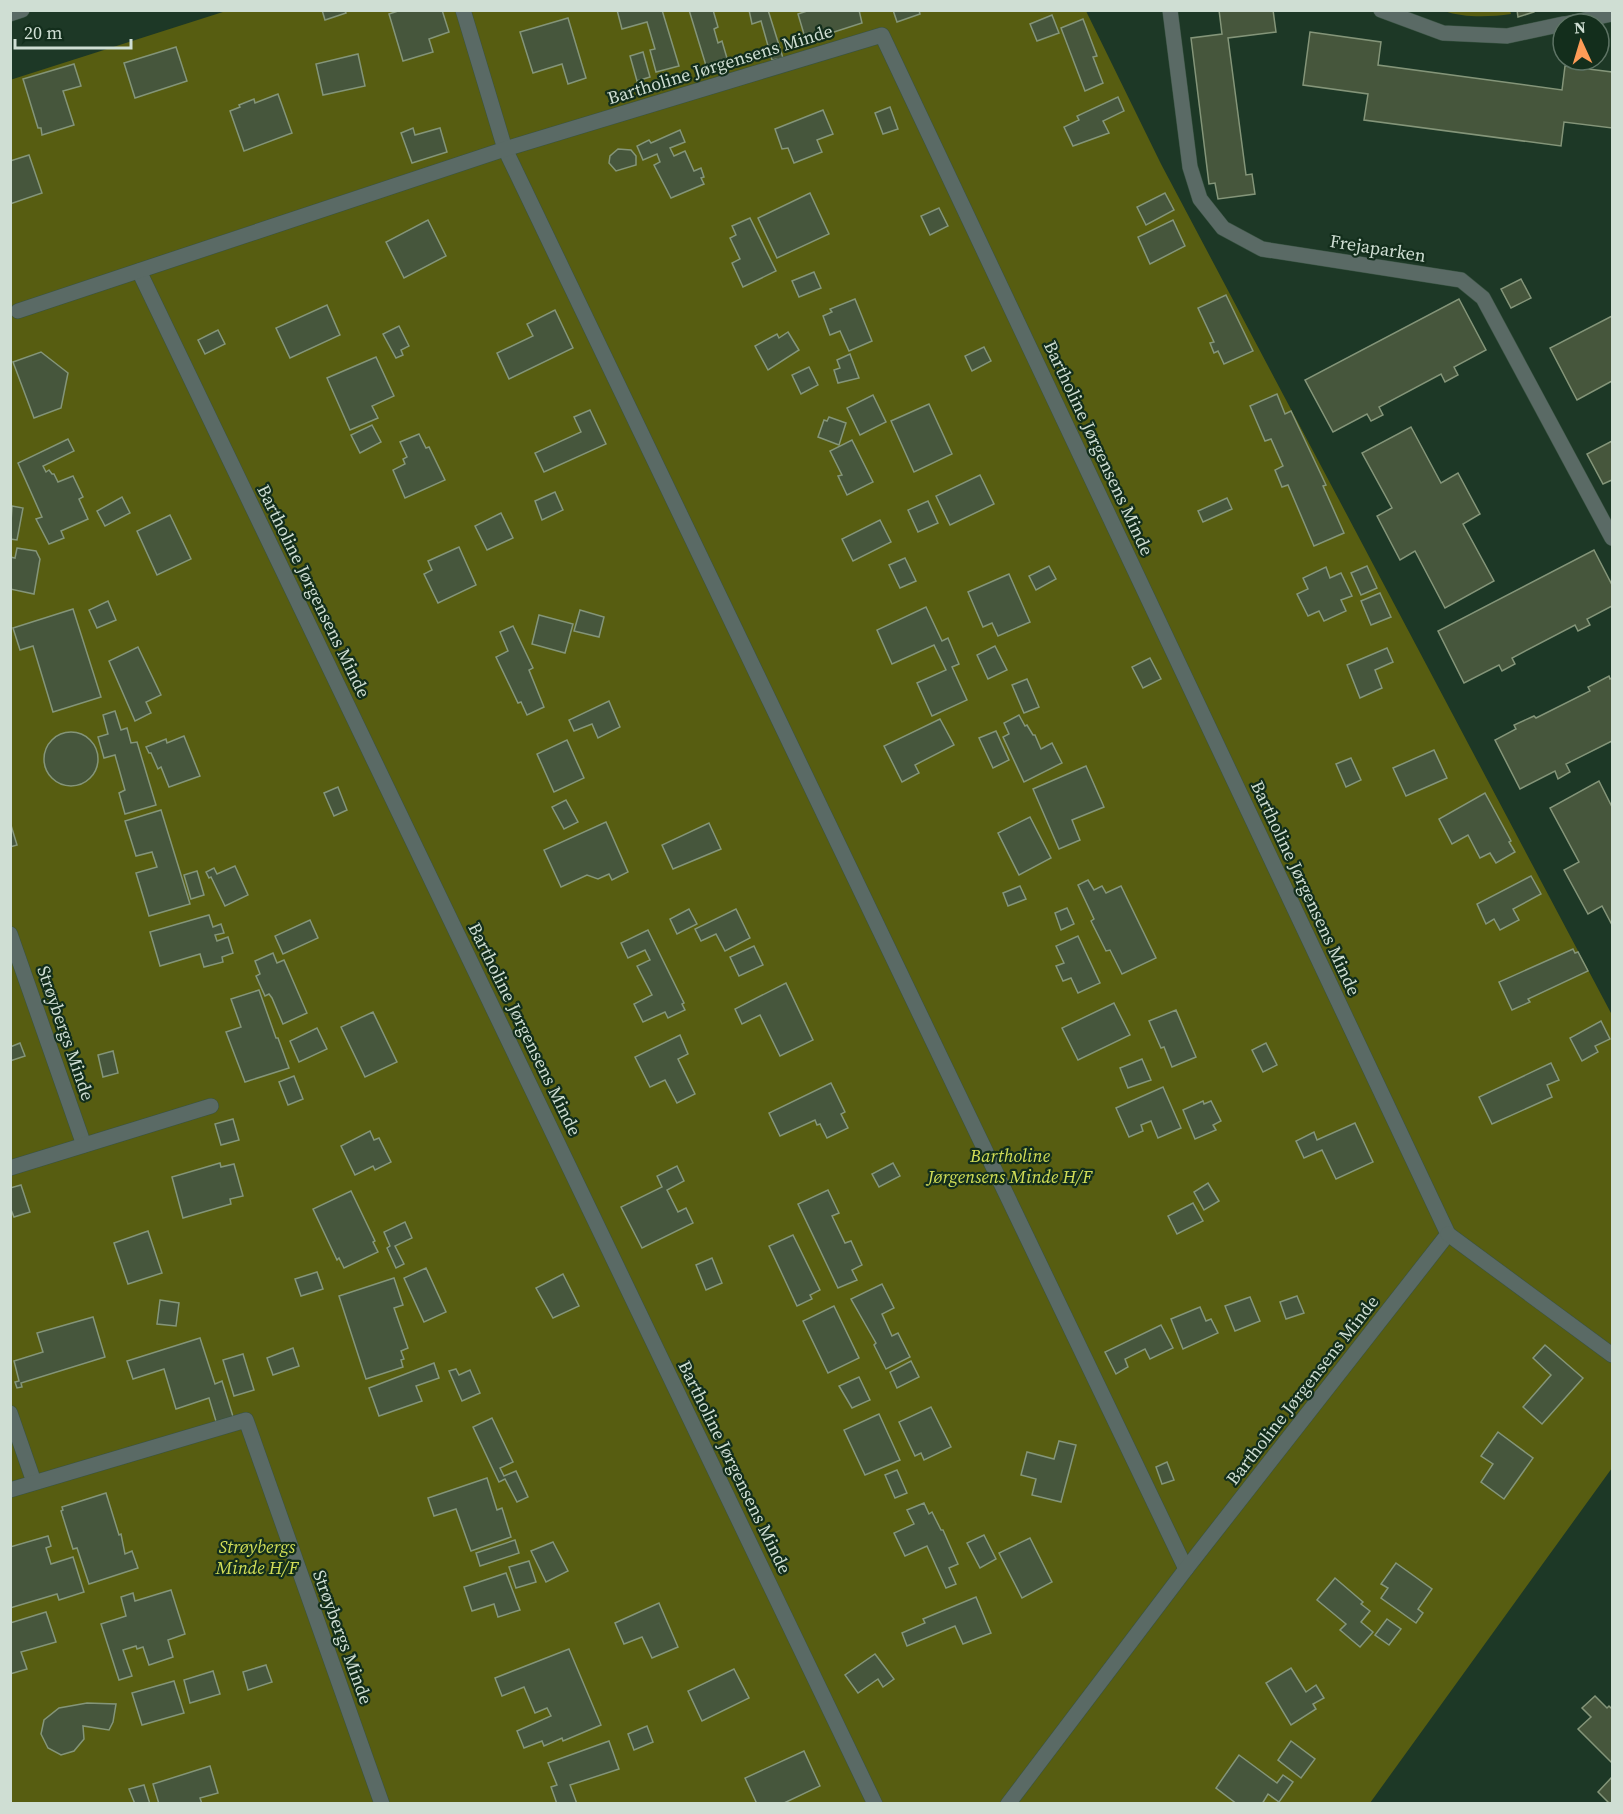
<svg xmlns="http://www.w3.org/2000/svg" width="1623" height="1814" viewBox="0 0 1623 1814" font-family="'Source Serif 4',serif">
<style>
.green{fill:#575d11}
.building{fill:#46563c;stroke:#849579;stroke-width:1.5}
.lines{fill:none;stroke-linecap:round;stroke-linejoin:round}
.minor-casing{stroke:#395342;stroke-width:16}
.minor{stroke:#5a6a65;stroke-width:15}
.labels{text-anchor:middle;dominant-baseline:central;stroke-width:4.5;stroke-linejoin:round;paint-order:stroke}
.street-label{font-size:18px;fill:#cfded3;stroke:#132e1c}
.park-label{font-size:18px;font-style:italic;fill:#d2de57;stroke:#132e1c}
</style>
<rect width="100%" height="100%" fill="#1d3826"/>
<g class="green">
<path d="M226,11H1086L1161,164L1612,1015V1468L1370,1803H11L10,80Z"/>
<path d="M1444,11H1510L1511,14C1490,17 1464,18 1444,11Z"/>
</g>
<g class="building">
<path d="M322,10H345L346,13L325,20Z"/>
<path d="M401,10H442L449,32L429,39L433,52L403,61L389,14Z"/>
<path d="M617,10H662L679,66L656,72L650,50L655,49L647,22L622,29Z"/>
<path d="M689,10H713L718,27L714,29L718,43L722,41L729,65L708,72Z"/>
<path d="M749,10H768L783,58L772,60L761,21L752,24Z"/>
<path d="M810,10H859L862,23L806,41L798,14Z"/>
<path d="M893,10H919L920,14L897,22Z"/>
<path d="M1219,10H1273L1276,32L1228,38L1246,175L1252,174L1255,194L1218,199L1215,183L1209,184L1191,38L1222,34Z"/>
<path d="M1517,10H1534V12L1518,17Z"/>
<path d="M1052,15L1059,33L1037,41L1030,24Z"/>
<path d="M568,18L586,78L568,84L562,64L533,73L520,32Z"/>
<path d="M1083,19L1097,56L1093,57L1103,83L1085,91L1061,28Z"/>
<path d="M1310,32L1381,42L1378,65L1562,90L1565,66L1612,72V128L1564,122L1561,146L1364,120L1368,94L1303,85Z"/>
<path d="M176,47L187,81L135,98L124,63Z"/>
<path d="M643,52L650,77L637,81L630,56Z"/>
<path d="M358,54L365,86L323,95L316,64Z"/>
<path d="M74,64L81,86L63,91L74,125L42,135L41,128H38L23,79Z"/>
<path d="M278,94L292,133L244,151L230,111L240,107L239,105L254,99L255,103Z"/>
<path d="M1118,97L1124,111L1103,121L1109,133L1073,146L1064,127L1079,120L1077,116Z"/>
<path d="M890,107L898,129L883,134L875,113Z"/>
<path d="M823,110L833,134L817,140L822,152L794,163L788,148L782,149L775,129Z"/>
<path d="M413,128L415,135L440,128L447,152L412,163L401,133Z"/>
<path d="M680,130L685,142L670,148L674,156L685,151L694,171L701,168L704,177L701,178L704,184L671,198L654,165L660,162L657,154L643,160L637,146L649,140L651,143Z"/>
<path d="M618,149L631,150L636,156V165L616,171L609,163L610,156Z"/>
<path d="M29,155L42,193L10,204V161Z"/>
<path d="M810,193L829,234L777,258L758,218Z"/>
<path d="M1165,193L1174,210L1146,225L1137,207Z"/>
<path d="M939,208L948,226L930,235L921,216Z"/>
<path d="M750,218L776,271L743,287L732,263L740,259L730,238L736,235L732,226Z"/>
<path d="M428,220L446,256L404,278L386,242Z"/>
<path d="M1173,220L1185,246L1150,264L1138,237Z"/>
<path d="M814,272L821,288L799,297L792,281Z"/>
<path d="M1521,279L1531,298L1511,308L1501,289Z"/>
<path d="M1226,295L1253,351L1224,364L1218,351L1214,353L1210,343L1214,342L1198,308Z"/>
<path d="M855,299L872,341L849,351L840,331L830,335L823,316L832,312L830,309Z"/>
<path d="M1459,299L1486,350L1454,367L1458,375L1445,382L1441,374L1379,407L1383,415L1371,421L1367,414L1333,432L1305,380Z"/>
<path d="M327,305L340,335L290,358L276,328Z"/>
<path d="M555,310L573,348L509,379L497,353L533,336L527,324Z"/>
<path d="M1612,316V381L1577,400L1550,348Z"/>
<path d="M399,326L409,346L401,350L403,355L396,358L383,334Z"/>
<path d="M218,330L225,344L205,354L198,340Z"/>
<path d="M788,332L799,350L768,370L755,346L777,334L779,338Z"/>
<path d="M984,347L991,361L972,371L965,356Z"/>
<path d="M41,352L68,373L61,408L34,418L13,362Z"/>
<path d="M850,354L859,378L838,383L834,370L840,368L837,360Z"/>
<path d="M376,357L394,396L372,406L378,418L350,430L327,378Z"/>
<path d="M809,367L818,385L801,394L792,375Z"/>
<path d="M1277,394L1285,414L1291,411L1326,485L1323,486L1344,533L1314,546L1288,485L1282,487L1275,470L1283,466L1271,439L1265,441L1250,406Z"/>
<path d="M873,395L886,422L860,435L847,408Z"/>
<path d="M929,404L952,454L914,472L891,421Z"/>
<path d="M590,410L606,444L544,472L535,453L581,432L574,417Z"/>
<path d="M829,417L846,423L839,445L818,437L824,420L827,421Z"/>
<path d="M372,425L381,442L360,453L351,435Z"/>
<path d="M1411,427L1441,483L1458,473L1480,514L1463,524L1494,581L1445,608L1415,551L1400,560L1377,516L1392,508L1362,453Z"/>
<path d="M419,434L426,448L429,447L445,480L405,498L393,470L405,464L403,459L407,457L400,442Z"/>
<path d="M68,439L74,451L43,466L46,472L49,470L52,474H54L58,482L73,476L83,497L79,499L88,519L61,531L64,538L49,544L36,519L42,517L18,463Z"/>
<path d="M852,440L873,482L847,495L838,476L842,475L830,451Z"/>
<path d="M1612,441V480L1603,484L1587,454Z"/>
<path d="M980,475L994,504L950,525L936,496Z"/>
<path d="M555,492L563,510L542,520L535,501Z"/>
<path d="M122,497L130,513L105,526L97,511Z"/>
<path d="M1227,498L1232,509L1203,522L1198,511Z"/>
<path d="M928,501L938,523L918,532L908,510Z"/>
<path d="M12,506L23,508L17,540L10,539Z"/>
<path d="M501,513L513,538L487,550L475,526Z"/>
<path d="M170,515L191,559L157,575L137,531Z"/>
<path d="M880,520L891,542L853,561L842,539Z"/>
<path d="M459,547L476,585L438,603L424,574L432,570L428,561Z"/>
<path d="M17,548L36,551L40,559L34,594L10,589V557L15,558Z"/>
<path d="M1594,550L1612,585V606L1587,619L1590,625L1578,631L1575,625L1512,658L1515,664L1502,671L1499,665L1464,683L1438,631Z"/>
<path d="M905,558L916,581L900,588L889,565Z"/>
<path d="M1049,566L1056,579L1036,590L1029,576Z"/>
<path d="M1367,566L1377,588L1361,595L1351,573Z"/>
<path d="M1326,567L1330,578L1341,573L1352,596L1341,600L1346,611L1324,621L1319,611L1308,616L1297,594L1308,589L1303,578Z"/>
<path d="M1009,574L1030,622L998,636L992,623L983,627L968,592Z"/>
<path d="M1380,593L1391,617L1371,625L1361,601Z"/>
<path d="M108,601L116,620L97,628L89,610Z"/>
<path d="M926,607L942,641L948,638L959,664L952,667L967,700L932,716L917,683L946,670L934,645L892,664L877,630Z"/>
<path d="M73,609L101,697L53,712L33,646L20,650L13,628Z"/>
<path d="M580,610L604,617L599,637L574,631Z"/>
<path d="M539,615L573,624L565,653L532,644Z"/>
<path d="M513,626L533,668L529,670L544,707L527,715L521,702L518,703L496,657L508,651L500,632Z"/>
<path d="M995,646L1007,670L988,679L977,655Z"/>
<path d="M138,647L161,695L146,702L151,713L135,721L109,661Z"/>
<path d="M1387,648L1393,662L1375,670L1382,688L1360,698L1347,665Z"/>
<path d="M1150,658L1161,679L1143,688L1132,667Z"/>
<path d="M1609,676L1610,679L1612,678V741L1566,764L1570,772L1558,779L1555,771L1520,789L1495,740L1516,729L1514,725L1534,716L1536,718L1590,691L1588,687Z"/>
<path d="M1027,679L1039,707L1024,713L1012,685Z"/>
<path d="M609,701L620,727L598,738L592,724L574,731L569,720Z"/>
<path d="M115,711L121,730L127,728L131,743L137,742L156,805L125,814L119,793L125,790L115,755L104,758L98,737L108,734L103,715Z"/>
<path d="M1019,715L1025,726L1027,725L1033,735H1035L1041,749L1052,743L1062,763L1024,782L1003,737L1009,734L1004,723Z"/>
<path d="M940,719L954,745L915,765L919,773L902,782L884,746Z"/>
<path d="M996,731L1009,760L993,768L979,738Z"/>
<circle cx="71" cy="759" r="27"/>
<path d="M184,736L200,776L169,787L161,767L158,769L151,753H149L146,747L166,739L167,743Z"/>
<path d="M567,740L584,778L554,792L537,754Z"/>
<path d="M1434,750L1447,778L1406,796L1393,768Z"/>
<path d="M1351,758L1361,780L1346,787L1336,764Z"/>
<path d="M1086,766L1104,807L1072,820L1080,840L1059,849L1033,789Z"/>
<path d="M1599,781L1612,807V925L1602,906L1588,914L1564,870L1579,862L1550,808Z"/>
<path d="M338,787L347,810L334,816L324,793Z"/>
<path d="M1485,793L1511,841L1509,842L1515,852L1496,863L1490,853L1480,858L1468,835L1452,844L1439,819Z"/>
<path d="M566,800L578,822L564,829L552,807Z"/>
<path d="M161,810L190,904L149,916L136,873L157,867L152,852L136,856L125,821Z"/>
<path d="M1030,817L1051,858L1019,875L998,833Z"/>
<path d="M10,822L17,845L10,847Z"/>
<path d="M606,822L628,872L612,880L609,874L598,879L587,875L561,887L544,850Z"/>
<path d="M709,823L721,849L673,869L662,845Z"/>
<path d="M235,866L248,895L225,906L211,877L209,878L206,872L214,868L217,874Z"/>
<path d="M197,871L204,895L191,899L184,875Z"/>
<path d="M1531,876L1541,894L1513,909L1519,920L1500,930L1494,919L1486,924L1477,904Z"/>
<path d="M1088,880L1094,890L1102,886L1106,893L1121,886L1156,958L1122,974L1110,950L1106,951L1091,921L1094,919L1078,885Z"/>
<path d="M1020,886L1026,899L1008,906L1003,893Z"/>
<path d="M1067,908L1074,924L1061,930L1055,913Z"/>
<path d="M689,909L697,924L677,934L670,919Z"/>
<path d="M736,909L750,938L725,951L716,934L701,941L695,929Z"/>
<path d="M209,915L213,927L221,924L224,933L215,935L217,941L228,937L233,953L222,957L223,962L204,967L200,954L160,966L150,932Z"/>
<path d="M310,920L318,938L283,954L275,936Z"/>
<path d="M648,930L684,1003L682,1004L685,1010L668,1018L665,1012L643,1022L634,1004L652,995L637,966L650,960L645,950L628,958L621,943Z"/>
<path d="M1078,936L1100,983L1078,993L1071,978L1063,981L1056,966L1064,963L1056,946Z"/>
<path d="M754,946L763,965L739,976L730,957Z"/>
<path d="M1573,949L1575,953L1578,952L1588,971L1528,999L1530,1002L1512,1010L1499,982Z"/>
<path d="M273,953L277,963L284,960L307,1013L283,1024L272,998L269,994L265,996L256,976L260,974L255,961Z"/>
<path d="M786,983L813,1040L780,1056L760,1015L742,1024L735,1009Z"/>
<path d="M259,990L276,1038H278L289,1068L245,1082L226,1032L241,1027L231,999Z"/>
<path d="M1114,1003L1130,1035L1078,1060L1062,1028Z"/>
<path d="M1176,1010L1196,1057L1172,1067L1164,1047L1161,1048L1149,1021Z"/>
<path d="M373,1012L397,1062L365,1077L341,1027Z"/>
<path d="M1601,1021L1610,1039L1595,1046L1598,1052L1582,1061L1570,1038Z"/>
<path d="M317,1028L327,1049L299,1062L290,1041Z"/>
<path d="M680,1035L688,1054L678,1059L695,1094L677,1103L665,1080L650,1087L635,1057Z"/>
<path d="M20,1043L25,1056L10,1061V1047Z"/>
<path d="M1266,1043L1277,1065L1263,1072L1252,1050Z"/>
<path d="M113,1051L118,1073L103,1077L98,1055Z"/>
<path d="M1142,1059L1151,1080L1128,1088L1120,1068Z"/>
<path d="M1551,1063L1559,1080L1547,1085L1552,1097L1492,1124L1479,1097Z"/>
<path d="M294,1076L303,1099L288,1105L279,1082Z"/>
<path d="M831,1083L845,1112L841,1114L848,1128L827,1138L820,1124L817,1125L815,1120L780,1136L769,1113Z"/>
<path d="M1163,1087L1181,1128L1158,1138L1151,1121L1141,1125L1143,1131L1129,1137L1116,1108Z"/>
<path d="M1203,1101L1204,1104L1211,1101L1221,1121L1213,1125L1216,1130L1195,1139L1183,1110Z"/>
<path d="M233,1119L239,1140L221,1145L215,1124Z"/>
<path d="M1355,1123L1373,1162L1336,1179L1322,1150L1304,1158L1296,1141L1314,1132L1317,1140Z"/>
<path d="M370,1131L374,1140L379,1138L391,1162L375,1170L373,1166L355,1175L341,1146Z"/>
<path d="M220,1163L221,1167L234,1164L243,1196L230,1199L231,1204L183,1218L172,1177Z"/>
<path d="M893,1163L900,1176L879,1187L872,1174Z"/>
<path d="M677,1166L684,1181L667,1190L678,1212L686,1208L693,1223L642,1248L621,1207L662,1187L657,1176Z"/>
<path d="M1208,1183L1219,1201L1204,1210L1194,1192Z"/>
<path d="M21,1185L30,1212L14,1217L10,1207V1188Z"/>
<path d="M828,1190L839,1213L832,1216L845,1243L851,1241L862,1265L852,1270L857,1280L838,1288L798,1204Z"/>
<path d="M351,1191L375,1241L373,1242L378,1252L344,1268L339,1258L337,1260L313,1209Z"/>
<path d="M1193,1203L1203,1221L1177,1234L1168,1216Z"/>
<path d="M405,1222L412,1238L395,1246L404,1264L396,1268L387,1248L390,1246L384,1232Z"/>
<path d="M148,1231L162,1273L128,1284L114,1243Z"/>
<path d="M793,1235L820,1290L810,1295L812,1299L797,1306L769,1246Z"/>
<path d="M712,1258L722,1283L706,1290L696,1265Z"/>
<path d="M426,1268L446,1312L424,1322L404,1278Z"/>
<path d="M317,1272L323,1289L301,1296L295,1279Z"/>
<path d="M563,1274L579,1306L553,1318L536,1288Z"/>
<path d="M394,1278L403,1305L394,1308L408,1348L401,1351L404,1359L401,1360L403,1367L366,1379L339,1296Z"/>
<path d="M882,1284L894,1308L882,1314L892,1336L898,1333L910,1357L886,1369L874,1345L876,1343L851,1299Z"/>
<path d="M1297,1296L1304,1313L1286,1319L1280,1302Z"/>
<path d="M1250,1297L1260,1321L1235,1331L1225,1306Z"/>
<path d="M160,1300L179,1303L176,1326L157,1324Z"/>
<path d="M834,1306L859,1358L828,1373L803,1321Z"/>
<path d="M1200,1307L1206,1321L1211,1319L1218,1333L1183,1349L1171,1319Z"/>
<path d="M93,1317L105,1357L21,1383L22,1387L17,1388L15,1382L19,1381L14,1361L43,1352L37,1333Z"/>
<path d="M1161,1325L1173,1348L1150,1359L1145,1349L1125,1359L1128,1367L1116,1374L1105,1352Z"/>
<path d="M200,1338L215,1384L222,1381L235,1423L218,1428L209,1398L176,1409L164,1369L133,1379L127,1361Z"/>
<path d="M1545,1345L1583,1378L1542,1424L1523,1407L1551,1375L1533,1358Z"/>
<path d="M293,1348L299,1366L273,1375L267,1358Z"/>
<path d="M243,1354L254,1390L234,1396L223,1360Z"/>
<path d="M911,1361L919,1377L897,1388L890,1372Z"/>
<path d="M434,1363L439,1378L416,1386L422,1401L379,1416L369,1388Z"/>
<path d="M456,1369L459,1375L470,1370L480,1393L462,1401L449,1371Z"/>
<path d="M859,1377L870,1400L852,1408L839,1386Z"/>
<path d="M931,1407L951,1447L924,1460L921,1453L915,1456L899,1422Z"/>
<path d="M879,1414L900,1460L865,1475L844,1430Z"/>
<path d="M492,1418L513,1462L500,1468L504,1476L516,1471L528,1497L517,1502L505,1479L499,1482L473,1427Z"/>
<path d="M1498,1432L1533,1458L1504,1499L1481,1482L1493,1464L1481,1456Z"/>
<path d="M1059,1441L1076,1445L1061,1502L1032,1495L1036,1479L1021,1475L1027,1452L1054,1459Z"/>
<path d="M1167,1462L1174,1480L1162,1484L1156,1467Z"/>
<path d="M897,1470L907,1493L895,1498L885,1475Z"/>
<path d="M487,1478L497,1510L502,1508L511,1537L471,1551L456,1509L434,1516L428,1498Z"/>
<path d="M106,1493L119,1535L121,1534L125,1554L132,1551L138,1568L89,1584L77,1548L73,1549L61,1511L63,1510L62,1507Z"/>
<path d="M924,1503L929,1514L932,1512L941,1530H943L958,1564L949,1568L956,1584L946,1588L927,1546L905,1556L894,1533L914,1524L907,1510Z"/>
<path d="M984,1535L996,1559L980,1568L967,1543Z"/>
<path d="M48,1536L51,1546L46,1548L51,1564L73,1557L84,1592L59,1600L57,1594L10,1608V1547Z"/>
<path d="M1030,1538L1052,1582L1022,1598L999,1553Z"/>
<path d="M515,1540L519,1553L480,1566L476,1553Z"/>
<path d="M553,1542L568,1571L546,1582L531,1551Z"/>
<path d="M529,1561L536,1582L516,1588L509,1567Z"/>
<path d="M1396,1563L1432,1589L1418,1609L1423,1613L1416,1623L1381,1598L1388,1588L1381,1584Z"/>
<path d="M506,1573L520,1610L498,1617L494,1604L472,1611L464,1587Z"/>
<path d="M1335,1578L1363,1602L1361,1604L1370,1611L1361,1622L1373,1632L1360,1647L1340,1630L1346,1624L1317,1600Z"/>
<path d="M171,1590L185,1634L168,1640L173,1657L149,1665L143,1647L137,1649L136,1646L123,1650L132,1676L119,1680L101,1624L126,1616L121,1597L133,1593L135,1601Z"/>
<path d="M976,1597L991,1633L963,1644L955,1626L907,1646L902,1633L925,1623L923,1619Z"/>
<path d="M659,1603L678,1647L652,1658L642,1637L624,1644L615,1623Z"/>
<path d="M46,1612L56,1642L21,1652L27,1669L10,1674V1623Z"/>
<path d="M1387,1619L1401,1629L1389,1645L1375,1635Z"/>
<path d="M569,1649L601,1725L563,1741L562,1738L544,1746L542,1741L524,1748L517,1731L551,1716L547,1708L535,1713L524,1687L502,1696L495,1678Z"/>
<path d="M875,1654L894,1679L883,1687L878,1679L858,1693L845,1675Z"/>
<path d="M266,1665L272,1682L248,1690L243,1672Z"/>
<path d="M1291,1668L1306,1692L1316,1685L1324,1698L1313,1704L1316,1709L1291,1725L1266,1683Z"/>
<path d="M734,1669L749,1698L702,1721L688,1691Z"/>
<path d="M213,1671L220,1694L190,1703L184,1680Z"/>
<path d="M174,1681L184,1713L142,1725L132,1693Z"/>
<path d="M1595,1696L1607,1708L1609,1706L1612,1709V1763L1578,1729L1591,1717L1582,1708Z"/>
<path d="M87,1703L116,1704L113,1722L109,1730L83,1726L84,1739L74,1751L61,1755L48,1748L41,1734L44,1720L59,1708Z"/>
<path d="M647,1726L653,1742L634,1750L628,1734Z"/>
<path d="M609,1741L619,1769L570,1785L577,1804H557L551,1787L557,1785L548,1763Z"/>
<path d="M1291,1741L1315,1759L1301,1778L1278,1760Z"/>
<path d="M804,1751L820,1786L782,1804H757L745,1778Z"/>
<path d="M1239,1755L1277,1783L1283,1775L1293,1782L1279,1802L1268,1794L1262,1804H1237L1216,1788Z"/>
<path d="M210,1766L218,1793L200,1798L202,1804H159L153,1784Z"/>
<path d="M1612,1777V1804H1610L1598,1792Z"/>
<path d="M144,1785L150,1804H135L129,1789Z"/>
</g>
<g class="lines">
<defs>
<g id="minor">
<path d="M463,10L505,149L1186,1569"/>
<path d="M1170,10L1190,167L1200,199L1223,228L1262,249L1461,280L1483,298L1612,538"/>
<path d="M1381,10L1443,33L1507,36L1563,24"/>
<path d="M10,14L22,10"/>
<path d="M1565,24L1612,14"/>
<path d="M139,271L875,1804"/>
<path d="M18,311L505,149L882,35L1448,1234L1186,1569L1008,1804"/>
<path d="M10,934L84,1145"/>
<path d="M10,1168L211,1106"/>
<path d="M1448,1234L1612,1355"/>
<path d="M10,1413L34,1482"/>
<path d="M10,1490L246,1420L382,1804"/>
</g>
</defs>
<use href="#minor" class="minor-casing"/>
<use href="#minor" class="minor"/>
</g>
<g class="labels">
<g class="street-label">
<text transform="translate(720 64) rotate(-17)">Bartholine Jørgensens Minde</text>
<text transform="translate(1378 248) rotate(9)">Frejaparken</text>
<text transform="translate(1099 448) rotate(65)">Bartholine Jørgensens Minde</text>
<text transform="translate(314 591) rotate(64)">Bartholine Jørgensens Minde</text>
<text transform="translate(1306 888) rotate(65)">Bartholine Jørgensens Minde</text>
<text transform="translate(525 1029) rotate(64)">Bartholine Jørgensens Minde</text>
<text transform="translate(66 1033) rotate(71)">Strøybergs Minde</text>
<text transform="translate(1302 1390) rotate(-52)">Bartholine Jørgensens Minde</text>
<text transform="translate(735 1467) rotate(64)">Bartholine Jørgensens Minde</text>
<text transform="translate(343 1637) rotate(70)">Strøybergs Minde</text>
</g>
<g class="park-label">
<text x="1010" y="1155">Bartholine<tspan x="1010" dy="21">Jørgensens Minde H/F</tspan></text>
<text x="257" y="1546">Strøybergs<tspan x="257" dy="21">Minde H/F</tspan></text>
</g>
</g>
<rect width="1623" height="1814" fill="none" stroke="#cfded3" stroke-width="24"/>
<g transform="translate(1581 42) rotate(356)"><circle r="28" fill="#132e1c" stroke="#5e7465" stroke-width="1.5"/>
<path d="M0-4.5L10 22L0 15L-10 22Z" fill="#fe9c57"/>
<text y="-9" font-size="16" font-weight="bold" text-anchor="middle" fill="#cfded3">N</text>
</g>
<path d="M15 39v9h116v-9" fill="none" stroke="#cfded3" stroke-width="3"/>
<text x="24" y="39" font-size="18" fill="#cfded3" stroke="#132e1c" stroke-width="4.5" paint-order="stroke">20 m</text>
</svg>
